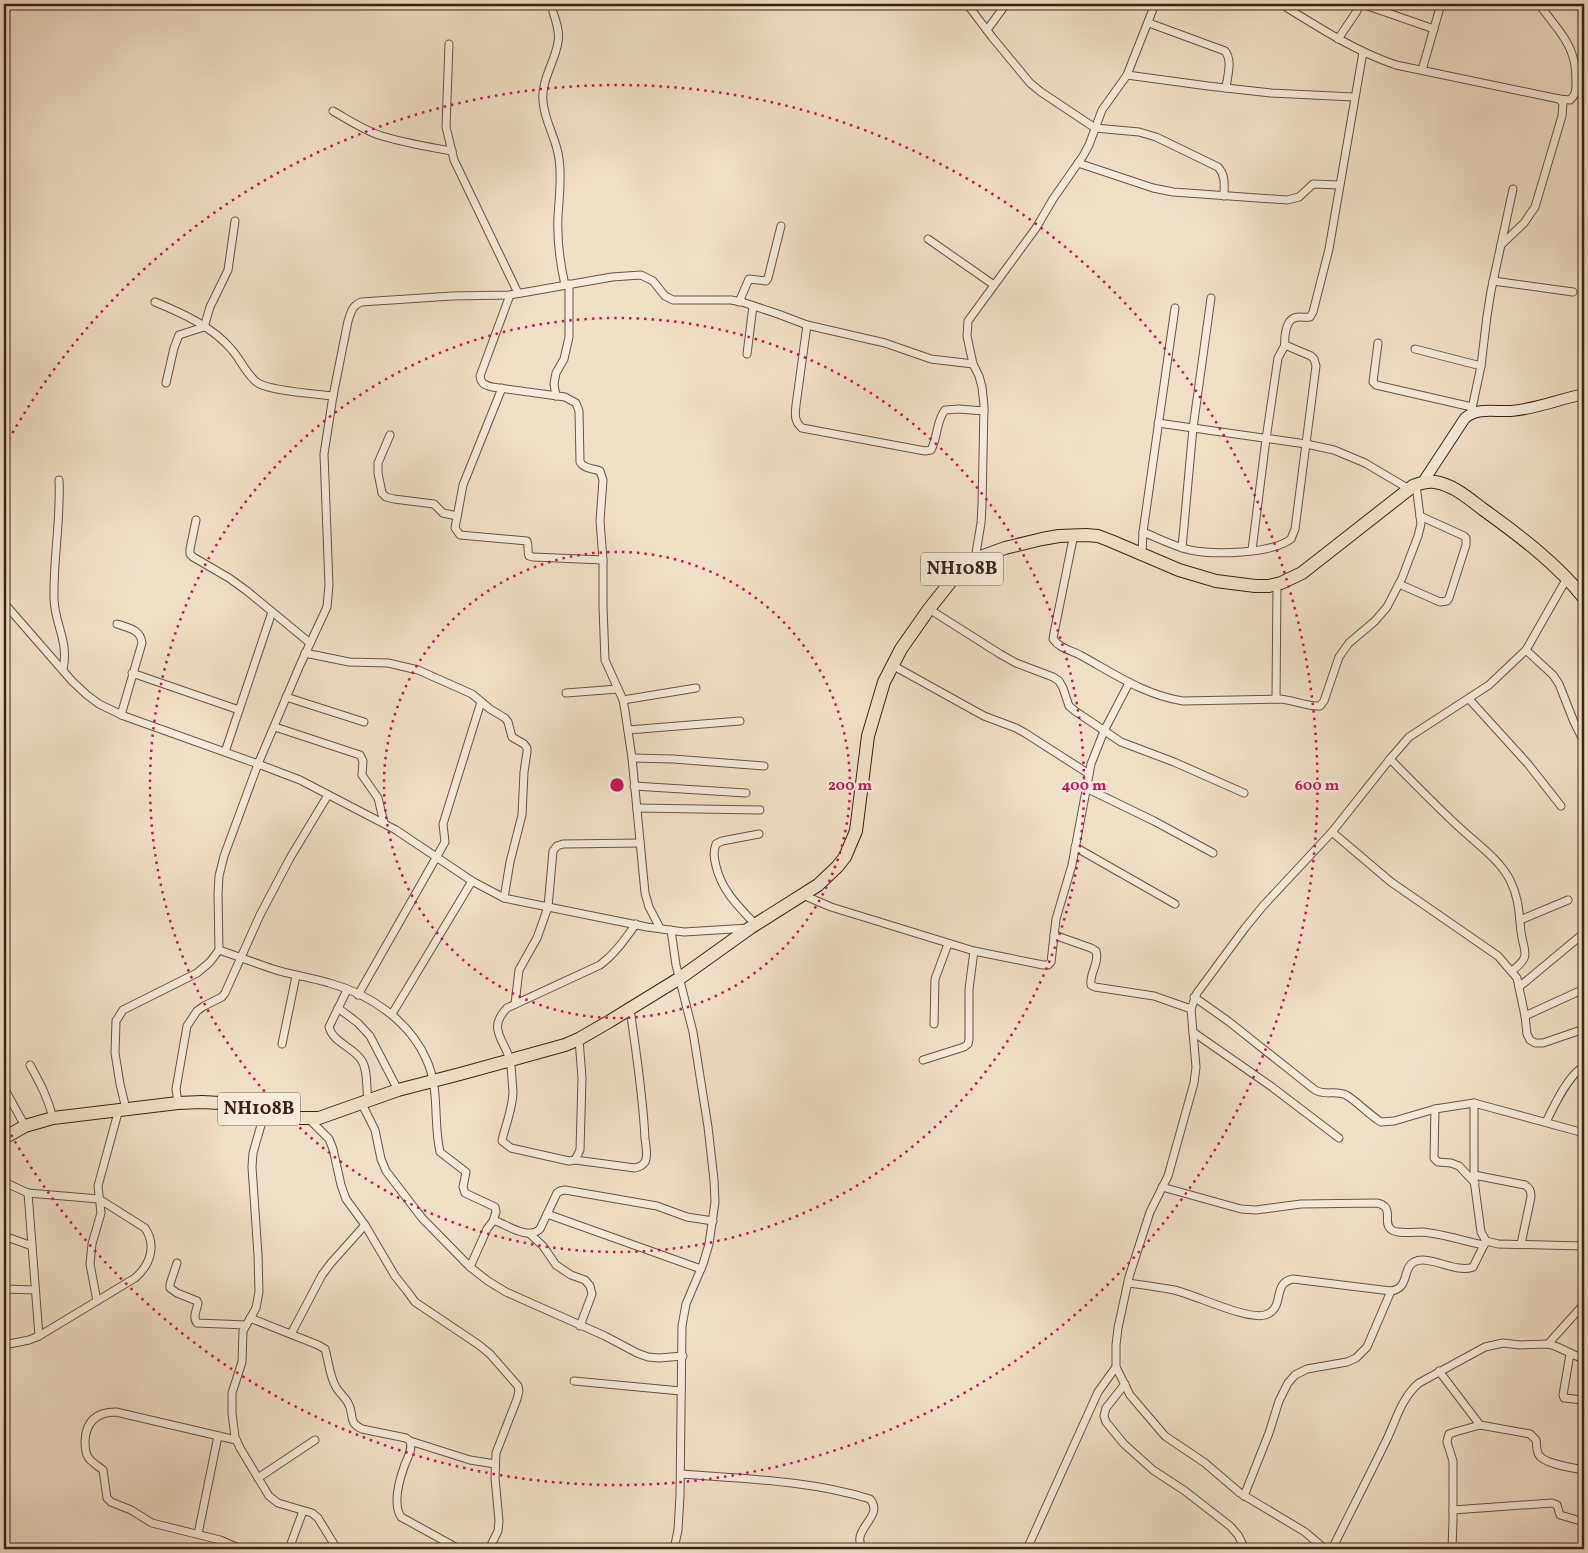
<svg xmlns="http://www.w3.org/2000/svg" width="1588" height="1553" viewBox="0 0 1588 1553" font-family="Vollkorn,serif">
<style>
.lines{fill:none;stroke-linecap:round;stroke-linejoin:round}
.street-casing{stroke:#675343;stroke-width:9}
.secondary-casing{stroke:#392417;stroke-width:12}
.highway-casing{stroke:#392417;stroke-width:14}
.street{stroke:#f5eadb;stroke-width:7}
.secondary{stroke:#f5eadb;stroke-width:10}
.highway{stroke:#f0dfc7;stroke-width:12}
.ring{fill:none;stroke:#c2185b;stroke-width:2.5;stroke-dasharray:2.5 5}
.labels{text-anchor:middle;dominant-baseline:central;stroke-width:4.5;stroke-linejoin:round;paint-order:stroke}
.shield{fill:#f5eadb;stroke:#715f52;stroke-width:1}
.shield-label{font-size:19px;font-weight:bold;fill:#392417}
.centre{fill:#c2185b;stroke:#f5eadb;stroke-width:2.5}
.ring-label{font-size:15px;text-anchor:middle;font-weight:bold;fill:#c2185b;stroke:#f5eadb;stroke-width:4.5;stroke-linejoin:round;paint-order:stroke}
</style>
<rect width="100%" height="100%" fill="#f0dfc7"/>
<filter id="stains"><feTurbulence type="fractalNoise" baseFrequency=".004" numOctaves="4"/><feColorMatrix values="0 0 0 0 .2 0 0 0 0 .09 0 0 0 0 .02 0 0 0 .5 -.17"/></filter>
<radialGradient id="worn" r=".72"><stop offset=".6" stop-color="#630" stop-opacity="0"/><stop offset="1" stop-color="#630" stop-opacity=".3"/></radialGradient>
<g class="lines">
<defs>
<g id="street">
<path d="M967,4L992,37L1030,83L1041,92L1095,128L1139,132L1156,137L1218,167C1226,176 1224,184 1224,196"/>
<path d="M1281,4C1318,27 1355,51 1396,65L1559,99L1563,103L1562,116L1535,207L1524,223L1501,245"/>
<path d="M1362,4L1434,29"/>
<path d="M1539,4C1550,20 1566,36 1572,54C1575,62 1576,73 1576,82C1576,89 1576,95 1570,100L1559,99"/>
<path d="M553,12C556,21 560,32 558,42C555,62 541,80 543,101C544,121 557,139 559,159C562,179 559,197 558,217C557,239 560,263 565,285"/>
<path d="M1149,23L1225,51C1233,61 1227,77 1226,88"/>
<path d="M987,30L1006,4"/>
<path d="M1338,39L1357,11L1359,4"/>
<path d="M449,44L446,127L454,160L518,293"/>
<path d="M1422,70L1441,4"/>
<path d="M1127,75L1208,86L1271,93L1354,97"/>
<path d="M333,111C349,120 365,131 382,136C405,143 428,147 452,151"/>
<path d="M1078,163L1153,188L1173,192L1287,200L1299,197L1313,184L1339,185"/>
<path d="M928,239L994,285"/>
<path d="M1493,281L1573,292"/>
<path d="M510,295L480,376C481,384 485,385 492,387L565,397L576,403L579,411L580,462C584,469 592,468 600,471L603,480L600,521L603,560V607L605,660L623,700L625,711L632,758L645,893L649,907L660,928"/>
<path d="M155,302C182,313 213,327 232,350C240,359 248,377 258,383C270,391 316,394 333,396"/>
<path d="M739,302L749,279L766,281L768,278L781,226"/>
<path d="M807,325L796,405C795,415 794,421 802,428L925,451L931,450C938,437 936,421 945,410L959,409L984,411"/>
<path d="M1378,343L1373,382L1376,385L1472,407"/>
<path d="M1415,349L1481,366"/>
<path d="M747,354L753,306"/>
<path d="M166,383L174,348L179,335L204,327L210,307L228,270L235,221"/>
<path d="M502,388L463,485L455,528L460,535L527,541C529,546 527,551 529,556L533,557L603,560"/>
<path d="M556,396L554,384L556,373L564,359L569,337V284"/>
<path d="M1471,413L1481,366L1487,316L1491,291L1513,189"/>
<path d="M1158,423L1306,444L1334,450L1365,463L1409,489"/>
<path d="M390,435L378,463V473L382,493L386,497L394,499L434,504L443,513L457,516"/>
<path d="M59,480C61,520 53,559 54,599C55,626 69,640 63,670"/>
<path d="M196,520L190,549V554L193,557L229,578L247,591L310,643"/>
<path d="M1143,532C1158,538 1173,546 1190,550C1214,555 1271,554 1291,539L1295,529L1316,366L1314,359L1311,356L1285,345C1284,337 1286,321 1294,318C1299,316 1305,318 1310,317L1313,312L1329,249L1363,52"/>
<path d="M1074,534L1054,633L1053,639C1059,648 1070,650 1080,655C1113,673 1144,695 1183,701L1280,699C1293,700 1309,707 1320,706L1324,701L1339,657L1349,643L1375,621L1387,607L1402,578L1418,536L1421,524L1416,485"/>
<path d="M1182,548L1193,428L1211,298"/>
<path d="M1252,550L1266,439L1278,358L1285,345"/>
<path d="M1142,554L1143,532L1175,308"/>
<path d="M975,559L981,523L982,505L984,406L982,387L979,376L973,364L967,336L968,321L1036,228L1053,199L1083,156L1089,145L1102,110L1127,75L1155,4"/>
<path d="M1399,584L1440,602L1447,601L1449,598L1466,545V538L1464,536L1420,516"/>
<path d="M4,603L72,681L87,695L99,704L124,716L258,764L300,780L396,830L472,881L504,898L647,927L684,932L749,928"/>
<path d="M929,609L1000,654L1016,663L1053,677L1059,681L1063,688L1069,706L1075,711L1121,742L1174,762L1244,793"/>
<path d="M117,624C129,628 141,630 142,643L121,715"/>
<path d="M1526,650L1553,675L1559,684L1574,722L1584,742"/>
<path d="M305,653L349,662L388,663L418,670L472,694L490,709L505,718L508,722L512,737L524,744L527,748V752L524,772L522,815L510,862L504,898"/>
<path d="M892,665L984,716L1016,728L1025,733L1089,774"/>
<path d="M132,673L239,710"/>
<path d="M566,693L618,689"/>
<path d="M286,697L364,722"/>
<path d="M1276,699L1277,584"/>
<path d="M1469,699L1528,764L1561,806"/>
<path d="M623,700L696,688"/>
<path d="M275,727L360,755L363,761L362,775L378,798L384,823"/>
<path d="M628,730L740,721"/>
<path d="M225,752L272,612"/>
<path d="M632,758L673,759L764,766"/>
<path d="M1390,759C1413,782 1436,806 1460,828C1477,844 1499,859 1510,880C1519,898 1519,913 1521,932C1524,954 1532,955 1512,971"/>
<path d="M634,786L746,793"/>
<path d="M1086,788L1154,821L1213,853"/>
<path d="M637,808L760,810"/>
<path d="M1332,832L1391,882L1498,956L1517,978L1525,1016L1527,1034L1530,1040L1535,1043H1543L1584,1029"/>
<path d="M1075,847L1175,904"/>
<path d="M803,895L831,907L974,951L969,989V1039L968,1044L964,1047L923,1060"/>
<path d="M1520,920L1568,900"/>
<path d="M755,924C738,906 722,891 716,866C714,858 713,852 716,844L722,841L759,834"/>
<path d="M671,930L676,965L693,1032L708,1127L714,1180L715,1202L709,1244L703,1264L686,1304L682,1326L680,1496L678,1530L674,1549"/>
<path d="M1054,935L1091,948L1096,951C1100,963 1089,973 1091,985L1095,987L1154,996L1191,1009"/>
<path d="M219,950C237,956 255,963 273,969C291,975 310,977 329,983C370,994 410,1021 427,1061C440,1090 433,1122 440,1152L466,1172L463,1187L465,1193L495,1207L496,1212L493,1221"/>
<path d="M974,951L1043,965H1048L1051,962L1056,919L1072,865L1091,764L1104,731L1129,683"/>
<path d="M1519,987L1584,933"/>
<path d="M347,990L329,1027C333,1043 354,1047 362,1061C368,1071 366,1087 368,1100"/>
<path d="M358,995L445,842L443,824L481,702"/>
<path d="M1194,997L1228,1021L1315,1090C1325,1096 1336,1090 1346,1095C1358,1102 1368,1114 1381,1122L1394,1121L1435,1109L1474,1103"/>
<path d="M515,1004L519,970L537,938L548,907L553,851L557,846L563,844L640,843"/>
<path d="M338,1008L358,1023L370,1036L398,1090"/>
<path d="M392,1014L472,881"/>
<path d="M1525,1016L1584,989"/>
<path d="M934,1024L935,979L948,944"/>
<path d="M1193,1032L1272,1087L1339,1138"/>
<path d="M579,1039L582,1078L580,1150L575,1160L569,1161L511,1148L502,1141L503,1136C507,1122 513,1106 513,1091C512,1082 512,1070 510,1060C504,1039 487,1029 507,1008L600,965C615,954 625,939 636,924"/>
<path d="M282,1044L296,976"/>
<path d="M30,1065C40,1083 48,1098 53,1118"/>
<path d="M4,1088L25,1126"/>
<path d="M361,1102L375,1130L381,1159L386,1171L422,1218L470,1267L488,1281L506,1292L605,1336L637,1353L648,1357L659,1358L683,1356"/>
<path d="M178,1103L176,1089L187,1026L197,1011L204,1006L222,997L225,993L260,915L290,858L328,795"/>
<path d="M126,1109L120,1084L115,1053L116,1021L123,1010L197,973L210,962L219,950L218,894L219,876L224,856L258,764L300,665L327,607L329,585L324,454L333,396L348,321C351,312 352,306 361,302L452,296L510,295L612,277L641,275L653,281L665,296L673,300H731L742,302L778,314L807,325L885,343L931,359L973,364"/>
<path d="M1435,1109L1434,1158L1438,1162L1451,1163L1459,1166L1475,1183"/>
<path d="M265,1111L253,1153L252,1167L258,1255L259,1292L256,1308L243,1331L242,1362L232,1393V1413L235,1437L240,1448L269,1496L278,1503L312,1513L318,1518L337,1549"/>
<path d="M308,1118L329,1139L333,1149L341,1185L346,1199L365,1225L395,1276L407,1291L415,1302L479,1345L490,1354L518,1386L519,1391L517,1399L496,1453L495,1478L499,1521L498,1531L489,1549"/>
<path d="M1546,1122C1553,1108 1569,1073 1584,1067"/>
<path d="M1584,1133L1474,1103V1180L1481,1232L1486,1241L1498,1244L1584,1246"/>
<path d="M575,1160L635,1168C639,1167 643,1165 645,1162C648,1156 646,1145 645,1139C643,1095 636,1052 630,1009"/>
<path d="M1474,1175L1525,1185C1530,1188 1531,1191 1531,1197L1521,1244"/>
<path d="M4,1182L28,1193L99,1199L145,1228C157,1246 150,1265 135,1278L39,1336L29,1340L4,1345"/>
<path d="M1162,1187L1241,1209L1256,1210L1301,1204L1377,1203C1396,1207 1381,1223 1392,1230C1397,1234 1415,1232 1423,1232C1443,1234 1464,1241 1484,1245"/>
<path d="M28,1193L39,1336"/>
<path d="M547,1214L701,1269"/>
<path d="M530,1234L543,1246L556,1265L571,1275L585,1280L590,1286L592,1294L580,1326"/>
<path d="M4,1236L32,1246"/>
<path d="M177,1263L170,1284V1288L177,1293L197,1301L198,1303C197,1310 192,1317 197,1323L246,1325"/>
<path d="M470,1267L487,1229L493,1221H496C509,1226 528,1240 540,1229L557,1193L560,1191L565,1190L657,1206L687,1217L713,1221"/>
<path d="M1128,1283C1143,1285 1159,1287 1174,1290C1196,1295 1246,1320 1265,1315C1286,1309 1271,1283 1293,1279L1391,1291C1410,1288 1402,1268 1414,1262C1429,1254 1456,1274 1473,1267L1486,1241"/>
<path d="M4,1289L35,1290"/>
<path d="M97,1301L90,1264L92,1244L101,1213L98,1186L119,1109"/>
<path d="M250,1318L318,1345L325,1349C329,1362 329,1375 336,1387C339,1393 345,1397 348,1403C355,1415 347,1422 362,1429L406,1438L410,1441C413,1450 407,1458 404,1467C399,1481 393,1504 401,1517L459,1549"/>
<path d="M291,1334L322,1275L331,1263L365,1225"/>
<path d="M1548,1344L1584,1304"/>
<path d="M1570,1354L1563,1395L1564,1398L1584,1400"/>
<path d="M1439,1371L1480,1425L1530,1434L1536,1440C1537,1445 1536,1451 1539,1455C1544,1464 1574,1468 1584,1470"/>
<path d="M574,1381L681,1391"/>
<path d="M1125,1384L1106,1408L1104,1416L1106,1422L1124,1444L1153,1470L1185,1491L1230,1526L1238,1535L1245,1549"/>
<path d="M236,1440L116,1412C97,1412 86,1421 85,1441C85,1447 85,1452 88,1457C91,1462 98,1466 103,1470L107,1498L111,1502L131,1510L152,1523L220,1540L241,1549"/>
<path d="M410,1441L470,1460L495,1464"/>
<path d="M681,1474C744,1479 809,1480 870,1499C882,1513 863,1523 860,1537C859,1541 861,1545 861,1549"/>
<path d="M258,1478L315,1440"/>
<path d="M1244,1496L1269,1433L1279,1401L1288,1383L1295,1375L1307,1369L1347,1362L1356,1358L1367,1347L1391,1291"/>
<path d="M1453,1510L1552,1503L1557,1505L1560,1515L1584,1522"/>
<path d="M198,1534L218,1436"/>
<path d="M289,1549L303,1511"/>
<path d="M1027,1549L1098,1392L1116,1367"/>
<path d="M1325,1549L1305,1532L1240,1493L1205,1463L1165,1436L1130,1395L1116,1367V1345L1118,1328L1129,1277L1150,1212L1168,1176L1194,1083L1196,1067L1191,1009L1197,993L1245,928L1263,906L1332,832L1390,759L1409,737L1489,685L1526,650L1567,578"/>
<path d="M1332,1549C1350,1513 1369,1476 1387,1439C1396,1420 1402,1397 1419,1383L1485,1347L1503,1343L1520,1345L1548,1344C1561,1347 1572,1355 1584,1359"/>
<path d="M1452,1549L1453,1522V1461L1447,1442L1448,1437L1449,1434L1455,1432L1480,1425"/>
</g>
<path id="secondary" d="M1423,482L1465,418C1478,407 1495,412 1511,411C1536,409 1560,399 1584,394"/>
<path id="highway" d="M4,1138L25,1126L53,1118L178,1103L202,1102L238,1104L297,1118H319L398,1090L460,1074L565,1045L579,1039L610,1021L680,978L750,928L818,885L837,867L845,857L856,831L868,736L884,682L901,649L929,609L956,575L975,559L1005,548L1042,539L1059,536L1086,535L1098,536L1111,541L1179,570L1216,581L1255,586H1269L1281,583L1302,573L1413,486C1420,483 1426,481 1435,482C1454,485 1469,499 1484,510C1520,536 1557,564 1584,598"/>
</defs>
<use href="#street" class="street-casing"/>
<use href="#secondary" class="secondary-casing"/>
<use href="#highway" class="highway-casing"/>
<use href="#street" class="street"/>
<use href="#secondary" class="secondary"/>
<use href="#highway" class="highway"/>
</g>
<g class="ring">
<circle cx="617" cy="785" r="233"/>
<circle cx="617" cy="785" r="467"/>
<path d="M5 446A700 700 0 1 1 5 1124"/>
</g>
<g class="labels">
<g class="shield">
<rect x="921" y="552.5" width="82" height="33" rx="4"/>
<rect x="218" y="1092.5" width="82" height="33" rx="4"/>
</g>
<g class="shield-label">
<text x="962" y="569">NH108B</text>
<text x="259" y="1109">NH108B</text>
</g>
</g>
<circle cx="617" cy="785" r="8" class="centre"/>
<g class="ring-label">
<text x="850" y="790">200 m</text>
<text x="1084" y="790">400 m</text>
<text x="1317" y="790">600 m</text>
</g>
<rect width="1588" height="1553" fill="none" stroke="#f0dfc7" stroke-width="20"/>
<rect x="5" y="5" width="1578" height="1543" fill="none" stroke="#392417" stroke-width="2.5"/>
<rect x="10" y="10" width="1568" height="1533" fill="none" stroke="#392417"/>
<rect width="100%" height="100%" filter="url(#stains)"/>
<rect width="100%" height="100%" fill="url(#worn)"/>
</svg>
